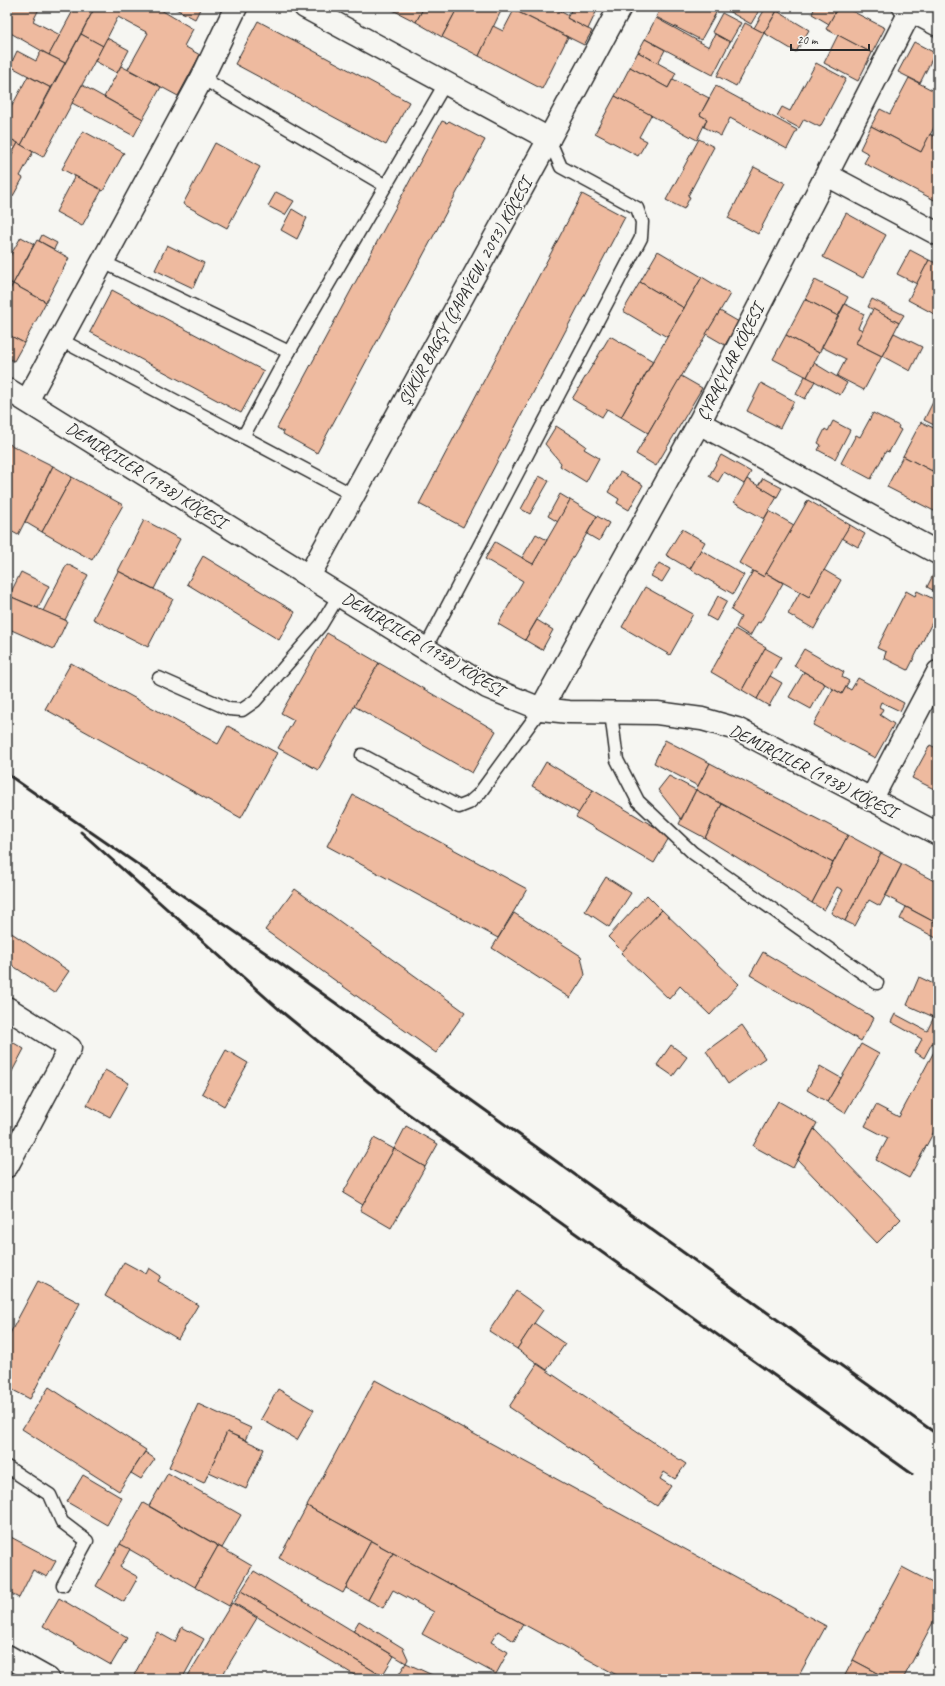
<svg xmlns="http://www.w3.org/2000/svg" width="945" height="1686" viewBox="0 0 945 1686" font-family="Caveat,sans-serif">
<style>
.building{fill:#eeba9f;stroke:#2b2b2b}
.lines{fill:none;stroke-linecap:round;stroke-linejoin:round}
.service-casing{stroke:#2b2b2b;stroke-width:15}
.minor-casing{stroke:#2b2b2b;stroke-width:25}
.service{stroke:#f6f6f2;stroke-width:12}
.minor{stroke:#f6f6f2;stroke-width:22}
.rail{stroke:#2b2b2b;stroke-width:3}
.labels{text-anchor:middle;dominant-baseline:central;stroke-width:3.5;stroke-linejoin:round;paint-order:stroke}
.street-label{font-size:17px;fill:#2b2b2b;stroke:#f6f6f2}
</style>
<rect width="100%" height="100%" fill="#f6f6f2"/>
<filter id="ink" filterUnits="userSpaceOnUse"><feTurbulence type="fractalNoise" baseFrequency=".025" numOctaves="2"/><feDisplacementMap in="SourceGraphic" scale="8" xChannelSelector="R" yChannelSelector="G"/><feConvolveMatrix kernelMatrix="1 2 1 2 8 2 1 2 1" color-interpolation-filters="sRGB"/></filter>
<g filter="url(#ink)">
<g class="building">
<path d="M7,7H40L33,21L60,35L49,55L7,31Z"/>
<path d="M75,7H95L65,63L49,55Z"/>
<path d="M95,7H156L193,29L184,46L200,55L178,96L128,69L148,33L118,17L103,46L81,34Z"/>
<path d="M172,7H201L195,19Z"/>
<path d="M387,7H424L416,22Z"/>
<path d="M424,7H458L442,37L416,22Z"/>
<path d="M458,7H492L501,11L479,56L442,37Z"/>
<path d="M515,7H552L569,16L567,18L592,31L584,45L514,10Z"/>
<path d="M573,7L598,8L588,29L567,18Z"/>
<path d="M661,7H711L717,11L701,40L656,17Z"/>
<path d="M721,7H761L751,24Z"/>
<path d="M766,7H779L764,33L754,28Z"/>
<path d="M815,7H838L829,24L812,14Z"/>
<path d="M838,7H844L885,28L872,53L826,29Z"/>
<path d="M514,10L568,37L542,89L479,56L493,26L503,31Z"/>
<path d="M777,11L809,30L796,52L764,33Z"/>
<path d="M722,13L741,23L730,42L712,32Z"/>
<path d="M656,18L709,47L715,34L730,42L713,75L645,39Z"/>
<path d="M258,21L409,102L386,145L235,64Z"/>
<path d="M745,23L764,33L736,86L717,76Z"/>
<path d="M81,34L103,46L43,157L21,145Z"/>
<path d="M838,35L872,53L858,81L824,63Z"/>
<path d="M107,38L129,50L117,73L95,61Z"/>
<path d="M645,39L665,50L658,63L638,52Z"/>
<path d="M914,42L935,53L920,83L898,72Z"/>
<path d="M17,51L36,61L41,51L65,63L51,88L10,66Z"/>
<path d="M638,52L676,73L668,88L630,67Z"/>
<path d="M816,63L846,79L820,127L804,119L799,128L777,116L782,107L790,111Z"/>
<path d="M121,66L161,87L143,119L104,97Z"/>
<path d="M630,67L668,88L673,79L709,98L700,115L707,119L697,140L615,96Z"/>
<path d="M28,76L51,88L21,145L7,137V115Z"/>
<path d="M909,78L938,93V120L921,152L871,126L880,109L890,114Z"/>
<path d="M82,85L143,119L134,136L72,103Z"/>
<path d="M716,86L797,130L787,149L730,118L721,136L704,127L707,119L700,115Z"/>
<path d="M615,96L651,115L639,137L647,141L638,156L595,133Z"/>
<path d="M442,121L447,123L449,121L485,140L317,453L283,434L284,432L277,428Z"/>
<path d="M871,126L921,152L930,134L936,137L938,133V202L864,163L869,154L860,149Z"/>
<path d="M83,131L124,153L103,191L62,169Z"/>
<path d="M7,137L18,143L7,163Z"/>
<path d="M699,139L714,147L688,196L690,197L684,209L666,200Z"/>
<path d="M18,143L33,152L20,176L23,178L13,196L7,192V163Z"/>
<path d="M215,143L260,167L227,228L183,204Z"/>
<path d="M754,167L785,183L758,234L728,218Z"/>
<path d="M75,176L102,190L82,226L56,212Z"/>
<path d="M276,192L294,201L285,215L268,206Z"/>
<path d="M582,194L625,217L463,527L419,504Z"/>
<path d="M292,209L307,218L297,239L281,230Z"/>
<path d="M846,213L886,235L863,278L823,257Z"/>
<path d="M42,235L57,243L54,249L39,241Z"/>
<path d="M21,237L34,244L13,284L7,281V254L10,256Z"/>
<path d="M37,240L69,258L46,302L13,284Z"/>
<path d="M167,245L204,263L193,288L155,270Z"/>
<path d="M910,250L929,260L917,284L897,274Z"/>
<path d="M658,251L702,277L684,308L640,282Z"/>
<path d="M929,260L938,264V316L908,300Z"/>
<path d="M702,277L730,294L648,433L621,417Z"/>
<path d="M815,280L848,297L838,316L805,299Z"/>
<path d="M7,281L13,284L7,295Z"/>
<path d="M640,282L684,308L667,337L623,311Z"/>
<path d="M13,284L46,302L24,343L7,334V295Z"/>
<path d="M112,290L264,371L241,413L90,332Z"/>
<path d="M805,299L838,316L819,353L786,335Z"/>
<path d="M872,299L904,315L899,323L868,307Z"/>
<path d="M845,304L864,314L858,328L863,330L856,343L882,356L864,390L837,376L846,359L822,347Z"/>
<path d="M873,309L899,323L882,356L856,343Z"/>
<path d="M720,311L739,322L725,345L706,334Z"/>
<path d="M894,333L922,347L910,371L882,356Z"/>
<path d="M7,334L24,343L14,361L7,358Z"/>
<path d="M786,335L819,353L807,377L773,359Z"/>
<path d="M610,336L653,361L621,417L607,409L602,417L572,399Z"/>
<path d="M814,363L847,383L840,395L807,377Z"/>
<path d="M681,376L702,388L656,466L636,454Z"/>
<path d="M805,376L815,381L805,399L796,394Z"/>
<path d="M761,383L794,401L780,428L747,411Z"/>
<path d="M938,392V427L924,420Z"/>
<path d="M873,413L899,426L898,428L901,430L889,452L886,451L871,479L841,463L856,435L860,437Z"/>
<path d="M833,421L850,430L835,459L818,450L821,445L818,443L825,429L828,431Z"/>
<path d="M921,422L938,430V459L932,471L903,456Z"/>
<path d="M556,426L575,438L586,446L584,449L599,458L586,482L560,466L561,463L545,444Z"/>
<path d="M7,443L53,466L18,535L7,529Z"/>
<path d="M721,455L751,472L744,484L724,472L718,482L709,476Z"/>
<path d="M903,456L938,474V508L936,512L887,487Z"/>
<path d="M53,466L72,477L42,532L25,522Z"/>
<path d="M620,472L643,485L629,510L617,503L619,499L608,492Z"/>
<path d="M539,476L549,481L530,514L521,509Z"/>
<path d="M72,477L123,505L92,560L42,532Z"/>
<path d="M763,478L782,488L777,497L758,486Z"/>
<path d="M747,479L777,497L764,519L734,502Z"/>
<path d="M560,494L570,500L558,522L548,516Z"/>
<path d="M570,500L597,516L525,640L498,624L523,581L485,559L495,542L533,564Z"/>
<path d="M808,500L850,525L809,597L766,573Z"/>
<path d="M769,511L794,525L764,577L739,563Z"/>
<path d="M597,516L609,523L599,541L587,534Z"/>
<path d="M144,520L180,539L154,589L118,571Z"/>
<path d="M850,525L865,534L858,547L842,538Z"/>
<path d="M682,529L705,542L690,569L666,555Z"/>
<path d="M536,534L547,540L533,564L522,558Z"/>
<path d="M701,550L744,575L733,594L690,569Z"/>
<path d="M203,556L295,612L279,640L187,584Z"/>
<path d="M659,563L670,569L662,582L651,576Z"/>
<path d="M67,564L88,575L65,620L43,611Z"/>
<path d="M824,570L841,580L814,629L788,614L800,592L809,597Z"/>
<path d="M118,571L173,599L148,647L93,619Z"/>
<path d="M753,571L764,577L766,573L783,583L760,623L758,622L750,636L736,627L741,617L731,610Z"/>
<path d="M21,572L49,586L38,608L9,596Z"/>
<path d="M933,575L938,578V593L927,587Z"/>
<path d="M645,587L693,614L670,655L622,627Z"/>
<path d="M906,591L915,596L917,591L938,601V611L908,670L884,658L886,652L877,648Z"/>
<path d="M7,595L67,621L54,649L7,628Z"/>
<path d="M718,596L727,601L716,621L707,616Z"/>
<path d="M537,620L553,630L542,650L525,640Z"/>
<path d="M735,629L766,647L742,690L711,672Z"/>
<path d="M327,633L379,663L318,770L278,748L294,720L281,713Z"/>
<path d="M765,648L781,657L757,699L742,690Z"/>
<path d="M804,649L844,672L842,677L849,681L842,694L794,666Z"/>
<path d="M71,663L218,744L228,726L277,753L241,818L45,709Z"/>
<path d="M379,663L496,731L472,773L354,706Z"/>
<path d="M804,672L825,684L811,709L789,697Z"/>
<path d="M770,676L782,683L769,706L757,699Z"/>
<path d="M858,678L904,703L900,711L881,702L879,707L883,709L880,715L894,724L875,758L813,725L833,689L842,694L846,687L851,690Z"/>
<path d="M665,740L710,763L698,786L654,763Z"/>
<path d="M930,745L938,749V791L912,778Z"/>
<path d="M546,762L593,790L579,813L532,786Z"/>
<path d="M710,763L848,835L833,863L696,790Z"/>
<path d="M669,776L696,790L681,819L658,790Z"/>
<path d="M593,790L670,836L654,863L576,817Z"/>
<path d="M696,790L722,804L705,838L679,824Z"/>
<path d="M353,795L527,889L498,938L327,846Z"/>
<path d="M722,804L833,863L812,903L705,838Z"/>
<path d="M848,835L881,853L845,921L831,913L843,890L837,887L824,910L812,903Z"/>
<path d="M881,853L902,864L880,906L869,900L855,926L845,921Z"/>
<path d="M902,864L938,883V924L886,896Z"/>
<path d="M606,877L631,893L609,927L585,911Z"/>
<path d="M295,889L465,1012L436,1053L265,930Z"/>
<path d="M647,895L662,910L623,952L608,937Z"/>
<path d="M906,907L938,924V939L900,919Z"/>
<path d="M662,910L739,984L710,1015L680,986L669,999L621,953Z"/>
<path d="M514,913L581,956L585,975L570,998L492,948Z"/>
<path d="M7,930L69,971L54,993L7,962Z"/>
<path d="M763,952L874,1018L861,1041L750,975Z"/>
<path d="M919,977L938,986V1019L907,1005Z"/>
<path d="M895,1014L927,1031L934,1017L938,1019V1124L909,1178L876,1160L888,1138L865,1126L876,1105L899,1117L937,1046L932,1043L924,1058L915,1052L922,1039L891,1022Z"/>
<path d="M742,1025L765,1058L728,1084L706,1051Z"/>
<path d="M7,1039L24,1049L7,1081Z"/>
<path d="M861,1044L879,1054L845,1113L827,1102Z"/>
<path d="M671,1045L687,1057L673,1076L657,1065Z"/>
<path d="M226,1050L248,1063L224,1106L202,1093Z"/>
<path d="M820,1066L841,1078L827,1102L807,1090Z"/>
<path d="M105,1070L129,1083L110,1117L87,1105Z"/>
<path d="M778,1101L817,1123L793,1168L753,1146Z"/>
<path d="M406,1126L438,1144L425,1167L394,1149Z"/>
<path d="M814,1129L901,1219L877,1243L798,1160Z"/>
<path d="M374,1138L394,1149L363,1205L343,1193Z"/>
<path d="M394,1149L425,1167L391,1228L360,1210Z"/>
<path d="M124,1262L146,1274L149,1268L161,1276L158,1281L198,1305L178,1339L105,1296Z"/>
<path d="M38,1281L80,1303L30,1399L7,1387V1339Z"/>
<path d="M516,1291L543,1310L517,1349L489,1331Z"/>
<path d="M534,1323L565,1344L547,1370L517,1349Z"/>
<path d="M537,1364L686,1464L675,1479L664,1472L660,1479L671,1486L657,1506L509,1407Z"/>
<path d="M375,1380L826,1626L797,1679H624L307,1506Z"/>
<path d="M49,1387L146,1450L119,1491L22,1429Z"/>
<path d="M278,1389L314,1410L297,1440L261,1419Z"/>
<path d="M198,1404L251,1428L245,1440L227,1432L204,1483L169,1467Z"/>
<path d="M227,1432L264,1449L246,1489L209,1472Z"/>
<path d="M145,1452L155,1459L141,1479L131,1473Z"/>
<path d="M168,1473L241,1515L222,1548L149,1506Z"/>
<path d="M83,1475L122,1498L107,1525L67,1502Z"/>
<path d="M143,1503L218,1546L195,1587L120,1544Z"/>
<path d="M307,1506L371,1541L343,1593L279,1558Z"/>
<path d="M7,1535L56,1561L47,1577L33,1570L19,1598L7,1592Z"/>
<path d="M371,1541L393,1553L368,1600L346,1588Z"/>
<path d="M120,1544L130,1549L120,1567L138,1577L124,1602L96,1586Z"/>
<path d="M218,1546L252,1566L229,1606L195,1587Z"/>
<path d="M393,1553L523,1624L514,1641L498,1631L491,1642L508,1652L496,1674L422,1634L434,1612L393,1590L383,1608L368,1600Z"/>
<path d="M902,1567L938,1586V1613L903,1679H889L853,1660Z"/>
<path d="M254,1571L394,1656L382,1676L241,1591Z"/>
<path d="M241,1591L382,1676L381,1679H361L234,1603Z"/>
<path d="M59,1598L127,1638L111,1665L43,1626Z"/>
<path d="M232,1603L257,1618L220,1679H186Z"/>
<path d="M359,1621L403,1648L408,1659L406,1663L353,1631Z"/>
<path d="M182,1627L204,1639L182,1679H140L134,1675L157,1632L175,1642Z"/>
<path d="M853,1660L889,1679H843Z"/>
<path d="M406,1663L441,1679H396Z"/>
</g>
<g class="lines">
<defs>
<g id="service">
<path d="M202,78L386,186"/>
<path d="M103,262L289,352"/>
<path d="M61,340L353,495"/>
<path d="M243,437L289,352L446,82"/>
<path d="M426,647L641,238L642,222L637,208L561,167L549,139"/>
<path d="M159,678L229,709L242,710L255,701L321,625L339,595"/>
<path d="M611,713L617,760L638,801L693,853L877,983"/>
<path d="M362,755L459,807L469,803L479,794L541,709"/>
<path d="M7,1467L50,1495L62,1522L87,1541L63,1585"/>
</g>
<g id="minor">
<path d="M305,7L549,139"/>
<path d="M904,7L938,25"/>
<path d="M827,175L938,234"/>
<path d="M7,389L487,687L541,709L569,712L657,713L702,719L737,729L938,834"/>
<path d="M27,401L202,78L236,7"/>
<path d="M699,423L938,553"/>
<path d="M309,576L549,139L620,7"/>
<path d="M541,709L699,423L911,10"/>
<path d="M871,800L938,672"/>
<path d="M7,1008L70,1048L7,1166"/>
<path d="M7,1656L48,1679"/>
</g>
</defs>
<use href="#service" class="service-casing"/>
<use href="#minor" class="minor-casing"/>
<use href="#service" class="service"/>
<use href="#minor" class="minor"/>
<g class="rail">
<path d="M7,774L270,956L938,1435"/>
<path d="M81,832L282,1012L400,1108L912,1474"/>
</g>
</g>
</g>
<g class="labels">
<g class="street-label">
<text transform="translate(465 292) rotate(-61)">ŞÜKÜR BAGŞY (ÇAPAÝEW, 2093) KÖÇESI</text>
<text transform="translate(730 362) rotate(-63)">ÇYRAÇYLAR KÖÇESI</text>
<text transform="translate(146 475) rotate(32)">DEMIRÇILER (1938) KÖÇESI</text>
<text transform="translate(423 644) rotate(31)">DEMIRÇILER (1938) KÖÇESI</text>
<text transform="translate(813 771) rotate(27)">DEMIRÇILER (1938) KÖÇESI</text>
</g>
</g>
<rect width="945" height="1686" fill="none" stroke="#f6f6f2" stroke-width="24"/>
<rect x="12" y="12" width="921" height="1662" fill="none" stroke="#2b2b2b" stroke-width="1.5" filter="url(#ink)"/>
<path d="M791 44v6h78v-6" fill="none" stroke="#2b2b2b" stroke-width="2"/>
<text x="797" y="44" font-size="12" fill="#2b2b2b" stroke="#f6f6f2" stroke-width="3" paint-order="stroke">20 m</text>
</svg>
